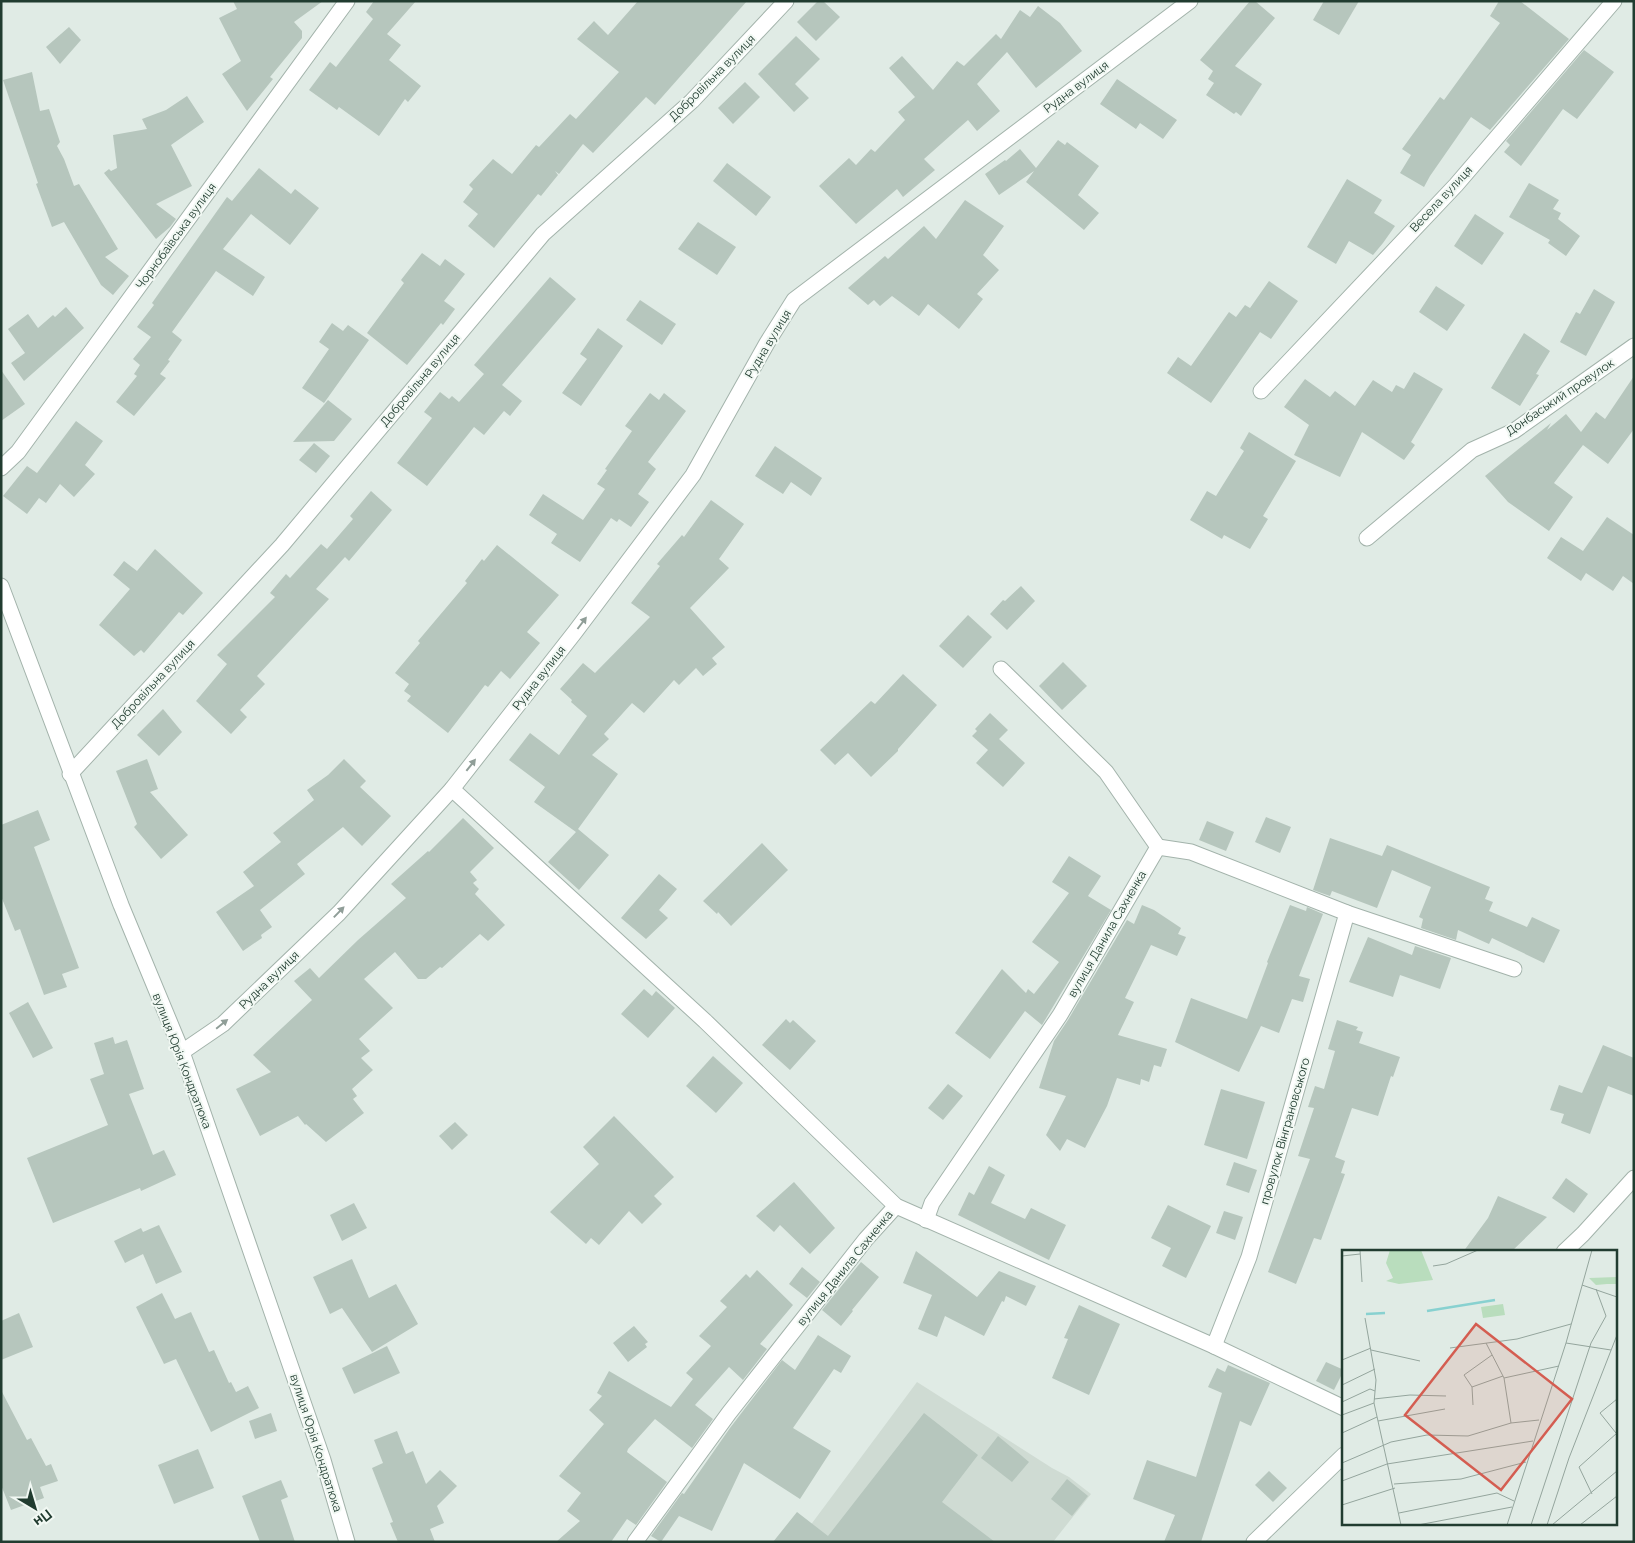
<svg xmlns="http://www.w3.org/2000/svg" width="1635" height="1543" viewBox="0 0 1635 1543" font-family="Raleway,sans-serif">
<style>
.built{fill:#cfdbd3}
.building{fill:#b6c6bd}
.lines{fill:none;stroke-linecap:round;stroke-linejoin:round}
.minor-casing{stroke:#a3b3ab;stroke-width:17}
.tertiary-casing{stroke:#a3b3ab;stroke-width:17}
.minor{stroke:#fff;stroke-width:15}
.tertiary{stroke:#fff;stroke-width:15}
.oneway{fill:#909e98}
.labels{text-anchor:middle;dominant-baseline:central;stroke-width:4;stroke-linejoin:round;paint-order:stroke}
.street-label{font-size:12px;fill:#213c30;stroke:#f1f8f3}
.inset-river{fill:none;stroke:#88d1d0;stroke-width:2.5}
.inset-road{fill:none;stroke:#94a59d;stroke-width:1}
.view{fill:#d45d51;fill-opacity:0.15;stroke:#d45d51;stroke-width:2.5}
.inset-edge{fill:none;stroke:#213c30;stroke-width:2.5}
</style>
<rect width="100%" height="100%" fill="#e0ebe5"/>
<path class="built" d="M917,1382L1052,1468L1069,1477L1091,1494L1053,1542H798Z"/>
<g class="building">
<path d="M233,1H323L294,22L302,31V38L270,77L273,79L247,111L222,74L241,61L219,18L237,9Z"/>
<path d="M374,1H416L387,34L401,45L389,60L421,86L408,102L405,99L379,136L339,107L337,110L309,90L330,62L336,67L373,19L366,12Z"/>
<path d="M638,1H747L655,105L646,97L593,153L583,144L559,174L555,171L558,175L541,196L538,194L494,248L468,226L478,214L463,202L473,189L469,185L493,159L512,174L536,145L539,147L570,114L576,119L619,72L577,39L594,21L608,35Z"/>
<path d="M818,1H823L840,17L816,41L797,22Z"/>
<path d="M1250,1H1255L1275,18L1235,66L1262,84L1241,116L1236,112L1234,114L1206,95L1214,83L1208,79L1213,71L1200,60Z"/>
<path d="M1324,1H1359L1339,35L1313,20Z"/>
<path d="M1499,1H1520L1569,39L1490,130L1471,117L1430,176L1424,187L1400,173L1411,155L1402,149L1440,97L1444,100L1500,23L1490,16Z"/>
<path d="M1038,6L1060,23L1082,51L1036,88L1007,52L977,84L1000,111L977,131L968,120L924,159L935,170L922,181L903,197L897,189L856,224L819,186L849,158L856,165L871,149L875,152L905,120L898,112L915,97L889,68L902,56L933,90L957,61L964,66L996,34L1001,39L1020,10L1030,17Z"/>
<path d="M69,27L81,40L60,64L46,47Z"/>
<path d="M796,36L820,59L795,84L809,98L794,112L758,74Z"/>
<path d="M1584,50L1614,72L1577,119L1563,109L1521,166L1504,152L1510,145L1506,141Z"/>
<path d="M32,72L40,111L49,109L60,142L57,146L64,159L74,186L79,184L118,249L105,257L129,276L113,295L101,285L64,222L52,227L36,184L38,183L3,80Z"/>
<path d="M1117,79L1177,120L1163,139L1140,123L1136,129L1100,104Z"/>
<path d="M745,82L760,97L733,124L718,108Z"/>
<path d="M187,96L204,122L171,145L192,186L156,204L176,219L170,227L156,239L104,173L109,169L111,171L117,168L113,135L147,129L142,119L166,110Z"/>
<path d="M1058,140L1065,145L1067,142L1099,166L1078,195L1099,213L1084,230L1026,182L1034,171L999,195L985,174L1005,160L1006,161L1020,149L1036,168Z"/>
<path d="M727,163L771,197L756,216L713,181Z"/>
<path d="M259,168L291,194L295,189L319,208L290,245L251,214L223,249L265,277L253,296L216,271L172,332L182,340L168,360L170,361L160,374L166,378L134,416L116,402L137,376L134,374L140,365L133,359L151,337L137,327L154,305L152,303L227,197L232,201Z"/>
<path d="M1347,179L1382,200L1374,213L1395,226L1383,243L1373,255L1349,241L1336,264L1307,247Z"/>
<path d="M1529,183L1559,200L1553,209L1561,213L1558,219L1580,236L1566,256L1548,243L1550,240L1509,217Z"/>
<path d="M965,200L1004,226L983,255L999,270L977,294L983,299L959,329L928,304L919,316L892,296L880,306L874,300L868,305L848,288L885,256L888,259L924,226L936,239Z"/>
<path d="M1475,214L1504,233L1482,265L1454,246Z"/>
<path d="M698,222L736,247L717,275L678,249Z"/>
<path d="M422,253L440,266L445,259L465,274L444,301L455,309L443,325L441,323L407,365L367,333L404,283L401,280Z"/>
<path d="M550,277L576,299L502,385L522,401L510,416L504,411L484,435L474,427L427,486L397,463L432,418L424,412L440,392L449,399L452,396L459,402L484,374L474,365Z"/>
<path d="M1269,281L1298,301L1271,339L1260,332L1211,403L1167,373L1178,357L1191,366L1229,312L1236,317L1245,305L1250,308Z"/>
<path d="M1436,286L1465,305L1447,331L1419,312Z"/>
<path d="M1594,289L1615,302L1586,356L1560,342L1576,312L1580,314Z"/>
<path d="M640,300L676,324L662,345L626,320Z"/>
<path d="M66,307L84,328L24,381L11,363L25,353L8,329L28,314L38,328L53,315L55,317Z"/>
<path d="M332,323L343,331L348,325L369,340L324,403L302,388L329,349L319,342Z"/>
<path d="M598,328L623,346L581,406L562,393L587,359L580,354Z"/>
<path d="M1524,333L1550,351L1536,374L1539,375L1520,406L1491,388Z"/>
<path d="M1,370L25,404L1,421Z"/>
<path d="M1414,372L1443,389L1411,442L1415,445L1404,460L1362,432L1340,477L1294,455L1309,425L1284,407L1305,379L1330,397L1335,391L1355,406L1373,380L1392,392L1396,385L1404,389Z"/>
<path d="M1634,376V429L1608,464L1583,445L1554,483L1573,497L1549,531L1508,502L1485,476L1551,423L1547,430L1566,414L1581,432L1596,412L1605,419Z"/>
<path d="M650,393L659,400L664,393L686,411L648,462L656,469L638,494L649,502L631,527L619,519L617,522L611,518L580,562L551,543L557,534L529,515L543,494L583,520L605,489L597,484L607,470L605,469L632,431L625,426Z"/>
<path d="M328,400L352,419L334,441L293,442Z"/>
<path d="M76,421L103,441L85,465L95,474L74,497L60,484L46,503L39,498L27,514L3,496L27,466L37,473Z"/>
<path d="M1249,432L1296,461L1263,516L1268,519L1250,549L1224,535L1222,539L1190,520L1207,491L1216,496L1244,451L1240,448Z"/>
<path d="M314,443L330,456L316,473L299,460Z"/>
<path d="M775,446L822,478L811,496L791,482L783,494L755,476Z"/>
<path d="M371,491L392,510L349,561L345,557L316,589L329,599L257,676L265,684L240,710L247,717L231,734L196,701L227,664L217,655L275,597L270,593L286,574L290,578L321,544L327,549L353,519L350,516Z"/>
<path d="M711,500L744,524L719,559L729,568L690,608L725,647L712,658L717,664L703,676L696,668L679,685L674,680L644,713L632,703L604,734L609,739L592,755L618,774L578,829L609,855L579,890L548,862L576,832L534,802L545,787L509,760L530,733L559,755L587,716L571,702L572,700L560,689L583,663L595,673L650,617L631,603L660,566L657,564L682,535L684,537Z"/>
<path d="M1607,517L1634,535V584L1623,576L1613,591L1586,573L1581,581L1547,558L1561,537L1583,551Z"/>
<path d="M497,545L559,595L527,632L540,643L510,679L501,671L488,687L485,685L448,733L407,701L411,696L404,691L409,684L395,673L420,643L418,641L467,583L465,581L482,559L484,561Z"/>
<path d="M155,549L203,593L183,615L179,612L144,653L141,650L134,656L99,625L130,589L113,575L124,561L137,571Z"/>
<path d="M1021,586L1035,601L1007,630L990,614L1003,600L1005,601Z"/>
<path d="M968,615L992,637L963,668L939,646Z"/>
<path d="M1063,662L1087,686L1062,710L1039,686Z"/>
<path d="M903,674L937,705L898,749V751L871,777L848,753L835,765L820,750L871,701L875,704Z"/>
<path d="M163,709L182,732L159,756L137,735Z"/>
<path d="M990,713L1008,730L999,739L1025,763L1003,787L976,763L988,750L972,736L977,731L975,729Z"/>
<path d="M147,759L158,789L150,792L188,835L161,859L134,827L137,824L116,771Z"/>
<path d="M344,759L366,781L360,787L391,816L362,846L343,827L297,864L305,874L260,910L272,927L261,935L262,938L243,951L216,912L254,886L243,872L281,842L273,833L314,800L307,790L328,775Z"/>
<path d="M38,810L50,840L34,847L79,968L62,974L67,987L44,995L20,929L15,931L1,896V825Z"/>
<path d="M1266,817L1291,827L1280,853L1255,842Z"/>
<path d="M463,818L494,848L470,872L477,880L473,883L479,889L475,894L505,925L488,941L480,934L442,968L440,967L426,979H418L395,952L364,979L393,1008L359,1039L370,1051L361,1058L373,1070L352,1089L357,1096L353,1099L364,1113L326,1142L306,1124L305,1125L298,1116L260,1136L236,1089L271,1072L253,1055L312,1000L294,981L310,968L319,978L358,940L406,898L391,884L428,851L429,852Z"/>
<path d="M1207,821L1234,832L1226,851L1199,840Z"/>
<path d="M1330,838L1382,856L1387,845L1490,887L1485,899L1493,902L1489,911L1527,927L1532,917L1560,930L1544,963L1492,938L1489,944L1458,930L1456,940L1421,928L1423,919L1419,917L1431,887L1392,870L1377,908L1332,891L1330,896L1313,890Z"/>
<path d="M762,843L788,870L731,926L718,912L717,914L703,901Z"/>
<path d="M1069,856L1101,876L1088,896L1111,910L1042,1025L1025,1011L990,1059L955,1033L1002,969L1026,993L1028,989L1034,994L1059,962L1032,942L1069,893L1052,882Z"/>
<path d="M659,874L677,889L659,910L668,918L646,939L621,918Z"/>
<path d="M1142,905L1154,910L1181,928L1178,934L1186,937L1177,956L1151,945L1125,998L1134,1002L1118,1035L1167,1049L1161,1067L1154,1065L1149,1082L1141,1079L1140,1085L1117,1078L1107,1106L1085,1148L1067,1139L1060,1151L1046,1135L1066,1096L1039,1088L1054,1041L1068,1020L1127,920L1134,924Z"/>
<path d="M1290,905L1306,911L1307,907L1323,914L1299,976L1310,979L1303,1002L1292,999L1279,1033L1261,1026L1239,1072L1175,1042L1191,998L1247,1019L1268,963L1267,962Z"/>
<path d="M1368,937L1412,955L1415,946L1451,958L1440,989L1400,975L1393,997L1349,982Z"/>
<path d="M644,989L652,996L656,991L675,1008L648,1038L621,1014Z"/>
<path d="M28,1002L53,1048L33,1058L9,1013Z"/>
<path d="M786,1019L790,1023L793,1020L816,1041L790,1070L762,1045Z"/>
<path d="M1337,1020L1358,1027L1356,1030L1363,1032L1359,1043L1400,1057L1393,1077L1391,1076L1378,1116L1352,1108L1335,1157L1345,1161L1341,1173L1345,1174L1321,1240L1314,1238L1296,1284L1268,1272L1310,1159L1298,1156L1314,1108L1308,1107L1315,1086L1324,1089L1335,1051L1328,1049Z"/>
<path d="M113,1037L115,1044L127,1040L144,1089L129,1094L153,1155L164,1150L176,1175L141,1191L140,1188L53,1223L27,1158L108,1125L90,1079L104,1074L94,1043Z"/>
<path d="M1603,1045L1634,1058V1096L1608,1086L1590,1134L1561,1123L1564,1114L1550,1110L1559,1085L1582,1093Z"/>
<path d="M713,1056L743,1083L716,1113L686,1086Z"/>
<path d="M948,1084L963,1096L943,1120L928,1108Z"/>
<path d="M1221,1089L1265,1102L1247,1159L1204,1145Z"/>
<path d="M614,1116L674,1177L654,1196L662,1204L642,1224L629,1211L599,1245L591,1238L586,1244L550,1212L599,1164L583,1147Z"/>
<path d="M455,1122L468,1135L452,1150L439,1136Z"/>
<path d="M1234,1162L1257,1170L1249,1193L1226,1185Z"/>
<path d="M989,1166L1005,1175L991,1203L1025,1219L1031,1208L1066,1225L1049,1260L958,1215L969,1192L974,1195Z"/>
<path d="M1566,1178L1588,1194L1574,1213L1552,1198Z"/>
<path d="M794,1182L835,1228L810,1254L780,1225L774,1232L756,1216Z"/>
<path d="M1498,1196L1547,1217L1511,1252H1463L1488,1218Z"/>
<path d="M354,1203L367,1228L342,1241L330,1215Z"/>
<path d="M1168,1205L1211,1226L1186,1278L1162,1266L1171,1248L1151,1238Z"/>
<path d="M1224,1211L1243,1217L1235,1240L1216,1233Z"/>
<path d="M159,1225L182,1272L156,1284L143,1254L125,1263L114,1241L141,1228L143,1232Z"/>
<path d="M916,1251L977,1297L999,1271L1036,1286L1026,1306L1006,1296L1004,1302L1002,1301L984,1336L945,1316L937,1337L918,1329L932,1295L903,1283Z"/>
<path d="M352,1259L369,1298L396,1284L418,1324L372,1352L342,1308L330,1314L313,1277Z"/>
<path d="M861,1262L879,1277L852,1310L853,1311L841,1326L822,1310Z"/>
<path d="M802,1267L820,1282L807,1298L789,1284Z"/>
<path d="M757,1270L793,1305L760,1344L767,1349L743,1380L729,1367L695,1405L713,1419L692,1448L655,1419L628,1449L627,1452L667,1482L636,1525L627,1519L611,1542H556L580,1521L567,1511L581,1493L559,1476L604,1424L589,1410L602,1396L597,1393L609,1371L671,1407L693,1379L686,1373L711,1346L699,1336L727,1307L720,1301L746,1274L750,1278Z"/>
<path d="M162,1293L175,1319L191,1312L209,1352L214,1350L229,1383L231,1382L236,1392L248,1386L259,1408L211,1432L176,1359L164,1364L136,1307Z"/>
<path d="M1079,1305L1120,1324L1089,1395L1052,1378L1068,1339L1064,1338Z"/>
<path d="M19,1313L33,1347L1,1360V1321Z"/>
<path d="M634,1326L648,1342L645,1344L647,1347L628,1362L613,1343Z"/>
<path d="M818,1335L851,1356L841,1373L834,1369L793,1428L831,1451L800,1499L744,1463L712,1531L679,1516L661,1542L651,1536L682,1493L684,1494L730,1428L782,1360L795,1370Z"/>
<path d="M387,1346L400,1373L354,1394L342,1368Z"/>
<path d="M1326,1362L1344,1370L1334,1390L1316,1381Z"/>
<path d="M1228,1365L1270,1383L1251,1426L1240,1421L1201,1542H1164L1175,1515L1133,1499L1147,1460L1196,1477L1222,1393L1208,1387L1217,1368L1225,1372Z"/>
<path d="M1,1390L27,1440L31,1438L46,1466L51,1464L58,1481L40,1487L44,1498L11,1510L1,1485Z"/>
<path d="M271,1413L277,1431L255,1439L249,1421Z"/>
<path d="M924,1413L978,1455L942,1502L995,1542H773L797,1512L828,1536Z"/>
<path d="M397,1431L406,1454L413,1451L426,1484L440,1470L457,1486L437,1506L444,1523L430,1529L435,1542H398L390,1523L393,1522L372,1468L383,1463L374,1440Z"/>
<path d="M998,1436L1029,1462L1012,1482L981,1458Z"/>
<path d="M198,1449L214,1488L174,1504L158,1465Z"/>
<path d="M1269,1471L1287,1488L1273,1502L1255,1485Z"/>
<path d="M1067,1479L1088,1496L1072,1516L1051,1499Z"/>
<path d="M281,1480L288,1497L281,1500L295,1542H260L242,1496Z"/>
</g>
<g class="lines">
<defs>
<g id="minor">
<path d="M1261,391L1456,185L1614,1"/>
<path d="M1,468L18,452L347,1"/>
<path d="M1367,538L1472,450L1514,431L1634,346"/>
<path d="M70,774L282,545L543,234L692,101L786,1"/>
<path d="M452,789L705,1021L896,1206L1214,1346L1344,1408"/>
<path d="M1158,847L1191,852L1347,913L1249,1257L1214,1346"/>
<path d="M1347,913L1514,969"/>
<path d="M182,1052L223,1024L339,913L452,789L575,632L693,475L767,343L794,300L1190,1"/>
<path d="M926,1220L932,1203L947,1181L1060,1015L1158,847L1106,772L1001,669"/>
<path d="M1564,1252L1583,1234L1634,1178"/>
<path d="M635,1542L729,1413L866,1239L896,1206"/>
<path d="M1254,1542L1344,1455"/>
</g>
<path id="tertiary" d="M1,586L121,905L182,1052L323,1460L347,1542"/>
</defs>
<use href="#minor" class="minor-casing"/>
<use href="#tertiary" class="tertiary-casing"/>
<use href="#minor" class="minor"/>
<use href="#tertiary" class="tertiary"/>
</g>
<defs><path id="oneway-solid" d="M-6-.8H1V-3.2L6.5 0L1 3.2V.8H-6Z" transform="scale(1.25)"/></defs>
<g class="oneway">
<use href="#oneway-solid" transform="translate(582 623) rotate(-53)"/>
<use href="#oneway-solid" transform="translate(471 765) rotate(-52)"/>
<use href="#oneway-solid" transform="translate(339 912) rotate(-46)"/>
<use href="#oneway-solid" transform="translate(222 1024) rotate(-39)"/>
</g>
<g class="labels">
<g class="street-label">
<text transform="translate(712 78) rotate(-45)">Добровільна вулиця</text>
<text transform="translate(1076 87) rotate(-37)">Рудна вулиця</text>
<text transform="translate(1441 199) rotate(-47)">Весела вулиця</text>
<text transform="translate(176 236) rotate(-54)">Чорнобаївська вулиця</text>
<text transform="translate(768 344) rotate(-59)">Рудна вулиця</text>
<text transform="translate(420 380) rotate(-50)">Добровільна вулиця</text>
<text transform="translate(1560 397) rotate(-34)">Донбаський провулок</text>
<text transform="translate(539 678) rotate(-52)">Рудна вулиця</text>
<text transform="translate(153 684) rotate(-47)">Добровільна вулиця</text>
<text transform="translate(1107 934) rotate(-60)">вулиця Данила Сахненка</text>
<text transform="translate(269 980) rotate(-44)">Рудна вулиця</text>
<text transform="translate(182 1061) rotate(69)">вулиця Юрія Кондратюка</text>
<text transform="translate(1285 1131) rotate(-74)">провулок Вінграновського</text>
<text transform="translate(845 1268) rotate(-51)">вулиця Данила Сахненка</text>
<text transform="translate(316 1443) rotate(72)">вулиця Юрія Кондратюка</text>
</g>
</g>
<g transform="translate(1342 1250)">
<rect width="275" height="275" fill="#e0ebe5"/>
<path d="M48,0H79L91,30L57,34L44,31L51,28L44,13ZM275,27V34H265L254,35L247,28ZM161,54L163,65L141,68L139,57Z" fill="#b9ddbd"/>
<path class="inset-river" d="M85,61L153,50M24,64L43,63"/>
<path class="inset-road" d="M18,0L20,32M0,6L18,4M91,16L104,14L136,0M240,35L275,47M23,68L34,130L32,153L59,275M144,93L162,128L169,173M224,93L269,100M108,98L175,89L229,74M29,100L78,111M0,110L29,98M162,128L217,116M0,135L33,119M130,137L122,125L150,105M32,149L68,145L104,146M0,152L28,139L33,141M131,155L130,137L161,126M0,165L32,153M36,171L103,159M0,183L35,167M274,183L258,163L275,149M0,213L49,192L85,185L126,186L169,173L197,170M0,231L45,214L191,191M52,234L119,229L184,212M250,244L237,217L275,183M0,255L53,238M57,263L155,243L172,251M76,275L170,257M165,275L224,93L250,0M189,275L249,93L264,66L254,39M205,275L227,208L275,85M210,275L275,221M238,275L275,246"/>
<path class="view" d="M134,74L230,149L159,240L63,165Z"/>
<rect width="275" height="275" class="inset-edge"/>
</g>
<rect width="1635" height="1543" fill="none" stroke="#213c30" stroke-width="5"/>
<g transform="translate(35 1508) rotate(142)" stroke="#f1f8f3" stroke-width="4" paint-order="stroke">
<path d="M0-4L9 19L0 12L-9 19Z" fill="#213c30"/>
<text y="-8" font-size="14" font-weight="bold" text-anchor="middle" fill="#213c30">Пн</text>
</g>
</svg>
